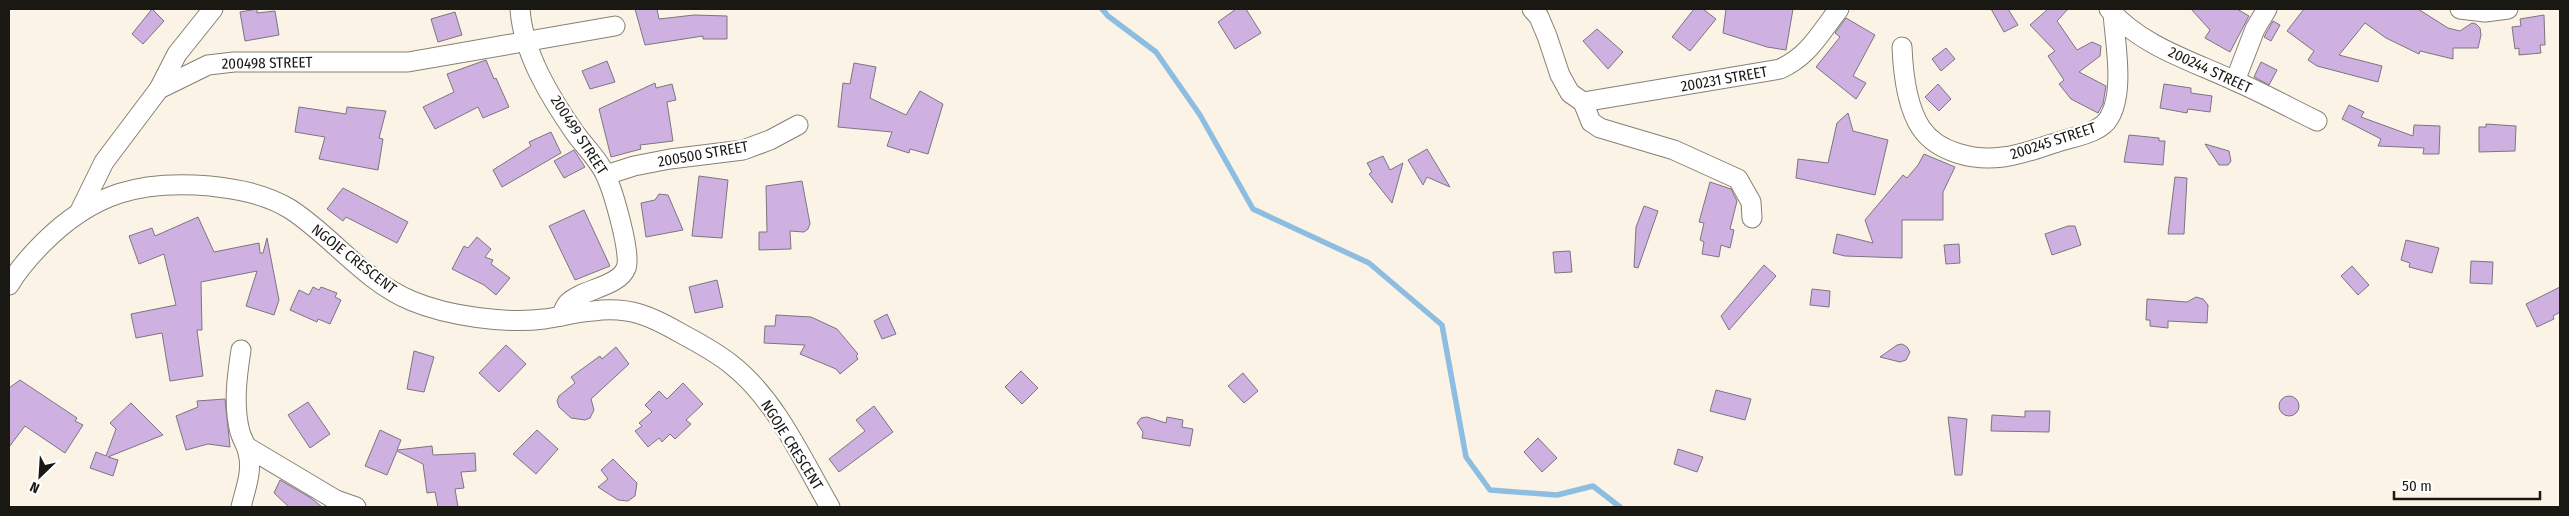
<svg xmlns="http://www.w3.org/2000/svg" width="2569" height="516" viewBox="0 0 2569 516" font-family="'Fira Sans Condensed',sans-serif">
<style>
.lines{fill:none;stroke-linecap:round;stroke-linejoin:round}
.stream{stroke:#8dbee2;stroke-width:5.5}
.building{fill:#ceb1e1;stroke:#7c7581}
.minor-casing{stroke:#878073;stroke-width:21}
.minor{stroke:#fff;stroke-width:19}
.labels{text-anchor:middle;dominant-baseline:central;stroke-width:4.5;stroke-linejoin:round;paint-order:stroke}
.street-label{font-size:15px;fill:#1a1813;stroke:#fff}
</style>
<rect width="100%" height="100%" fill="#fbf4e6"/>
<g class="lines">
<path class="stream" d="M1102,9L1108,16L1156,52L1200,115L1253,209L1369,263L1442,325L1466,457L1490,490L1557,495L1593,486L1620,507"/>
</g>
<g class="building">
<path d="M152,9L164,21L143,44L132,34Z"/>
<path d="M257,9V13L275,11L279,35L245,41L240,12Z"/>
<path d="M635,9H657L659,19L694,15L727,16V39H703V36L645,45Z"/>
<path d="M1236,9H1246L1261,33L1235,49L1218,22Z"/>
<path d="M1694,9H1703L1716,19L1690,51L1672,37Z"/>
<path d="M1726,9H1793L1786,50L1767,47L1723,33Z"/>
<path d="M1991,9H2008L2018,25L2004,32Z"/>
<path d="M2048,9H2068L2057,21L2077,50L2092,42L2101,46L2100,56L2079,72L2106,86L2103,104L2098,113L2071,99L2059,84L2064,80L2048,56L2055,51L2030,25Z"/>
<path d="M2191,9H2237L2249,16L2230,52L2205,38L2210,30Z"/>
<path d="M2304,9H2418L2448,28L2460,31L2472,23L2476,24L2480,28L2481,35L2478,48H2453V59L2420,51L2419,54L2386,38L2365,23L2339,55L2382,66L2378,82L2317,66L2308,60L2314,51L2287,31Z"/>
<path d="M455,12L462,35L438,42L431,19Z"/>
<path d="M2544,15L2545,45H2540L2541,53L2519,55V48L2515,49L2512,27L2521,26L2520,19Z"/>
<path d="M1846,18L1875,35L1853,76L1866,83L1856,99L1816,67L1840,37L1835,33Z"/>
<path d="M2273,21L2280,25L2271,41L2264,37Z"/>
<path d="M1597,29L1623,52L1608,69L1583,41Z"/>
<path d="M1946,48L1955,59L1941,71L1932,59Z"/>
<path d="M486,60L494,79L496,78L509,107L483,118L478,107L435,129L423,107L454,92L447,74Z"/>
<path d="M607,61L615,82L590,89L582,71Z"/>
<path d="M2261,62L2277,70L2269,85L2254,77Z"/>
<path d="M854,63L876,67L870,98L906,115L920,91L943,104L928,154L910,149L909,153L887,146L892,132L838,127L843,83L850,84Z"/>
<path d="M655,83L656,88L672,84L676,100L667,102L673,141L640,145L641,149L611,157L599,109Z"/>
<path d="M1938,84L1951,99L1939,111L1925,97Z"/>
<path d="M2164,84L2191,88V93L2212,96L2210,112L2188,109L2187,113L2160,108Z"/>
<path d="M2349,105L2364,112L2361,117L2413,136L2414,125L2440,126L2439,154H2423L2424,148L2378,146L2381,139L2342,119Z"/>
<path d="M299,107L346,114L347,107L386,111L379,138L383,139L378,170L319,159L325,137L295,132Z"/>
<path d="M1848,113L1853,131L1888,140L1875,195L1796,178L1798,159L1828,163L1837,123Z"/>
<path d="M2486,124L2516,126L2515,151L2479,152V127H2486Z"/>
<path d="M551,132L561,153L502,187L493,170L531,146L529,142Z"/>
<path d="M2129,135L2159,138V141H2165L2163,165L2124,162Z"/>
<path d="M2205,144L2229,151L2231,161L2228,165H2219Z"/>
<path d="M1427,149L1450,187L1427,177L1423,185L1408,160Z"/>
<path d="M574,150L585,167L564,178L554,161Z"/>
<path d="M1924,154L1955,167L1943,192V220H1902V258L1845,256L1833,253L1837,234L1873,243L1865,220L1903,175L1907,178L1918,165Z"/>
<path d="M1383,156L1390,170L1403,163L1392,203L1369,174L1372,172L1367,163Z"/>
<path d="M699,176L728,180L722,238L692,236Z"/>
<path d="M2175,177L2187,178L2184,234H2168Z"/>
<path d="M802,181L810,224L808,229L804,232L790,231L791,249L759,250V232H767L766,186Z"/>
<path d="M1710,182L1731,189L1737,201L1730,229L1734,230L1730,248L1721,245L1719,257L1702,254L1704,242L1700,240L1704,223L1699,222Z"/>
<path d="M343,188L408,222L397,243L346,217L343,221L327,209Z"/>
<path d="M659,194L668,195L683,230L646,237L641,203L655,200Z"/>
<path d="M1644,206L1658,211L1638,268L1634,267L1636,227Z"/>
<path d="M584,210L610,266L575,280L549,226Z"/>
<path d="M198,217L214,252L259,243L260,253H263L267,238L279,300L274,315L246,306L257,271L201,282L202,330H197L203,376L170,381L162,333L136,338L131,314L176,305L164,254L139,264L129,236L152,228L155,236Z"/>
<path d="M2068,226H2075L2081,245L2052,255L2045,234Z"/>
<path d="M477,237L491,249L485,257L493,260L491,264L510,278L496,295L484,285L452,269L464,246L468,248Z"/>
<path d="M2406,240L2439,248L2432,273L2409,267L2410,263L2401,260Z"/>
<path d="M1959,244L1960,263L1946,264L1944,245Z"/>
<path d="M1570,251L1572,272L1555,273L1553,252Z"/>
<path d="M2471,261L2493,262L2492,284L2470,283Z"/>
<path d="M1764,265L1776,276L1729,330L1721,316Z"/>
<path d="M2352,266L2369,285L2358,295L2341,276Z"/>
<path d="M717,280L723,307L695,313L689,287Z"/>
<path d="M313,287L319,290L321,287L337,293L335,297L341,300L330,324L318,319L317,322L290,310L299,290L309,295Z"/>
<path d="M2560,287V312L2553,316L2554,319L2537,327L2526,304Z"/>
<path d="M1812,289L1830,291L1829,307L1810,305Z"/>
<path d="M2196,297L2203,299L2208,305L2207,323L2168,321V328L2150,326V320H2146L2147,299L2187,302Z"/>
<path d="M887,314L896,334L882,339L874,321Z"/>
<path d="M776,315L811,317L837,329L858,354L856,356L858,359L840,374L836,369L800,354L805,345L764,343L765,326H775Z"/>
<path d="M1902,344L1907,347L1910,352L1906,360L1900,362L1880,357L1897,345Z"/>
<path d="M506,345L526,364L499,392L479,373Z"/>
<path d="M616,347L629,364L591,399L594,410L590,418L585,420L571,418L559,407L557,401L559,396L575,383L571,377L600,356L602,359Z"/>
<path d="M414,351L434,357L424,392L407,389Z"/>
<path d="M1021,371L1038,388L1022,404L1005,387Z"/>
<path d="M1243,373L1258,391L1244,403L1228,386Z"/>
<path d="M20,380L77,418L75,421L83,425L65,453L25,426L9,447V388Z"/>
<path d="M683,383L703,404L686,420L691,424L675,439L670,434L662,442L659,438L648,447L635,431L642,426L639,423L652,412L645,405L659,391L667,399Z"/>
<path d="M1716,390L1751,399L1745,420L1710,411Z"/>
<circle cx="2289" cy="406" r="10"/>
<path d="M225,399L230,447L208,444L186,450L176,416L198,407L197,401Z"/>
<path d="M308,402L330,434L310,448L288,415Z"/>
<path d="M131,403L163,435L108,457L118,460L113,476L90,468L96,452L106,456L116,429L110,423Z"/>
<path d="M874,406L893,432L839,472L829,459L865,431L856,420Z"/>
<path d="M2025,411H2050L2049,432L1991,431L1992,415L2025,417Z"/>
<path d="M1147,417L1166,423L1167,417L1183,420L1182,427L1193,429L1190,446L1142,438L1143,432L1137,423L1141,418Z"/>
<path d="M1948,417L1967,419L1962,475H1955Z"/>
<path d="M380,430L401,440L397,450L432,446L433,455L475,453L476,471L461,472L464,488L455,489L458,507H438L435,492L427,493L423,464L397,451L387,475L365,466Z"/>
<path d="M537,430L558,449L536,474L513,454Z"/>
<path d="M1538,438L1557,458L1542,472L1524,452Z"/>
<path d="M1678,449L1703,457L1697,472L1674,464Z"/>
<path d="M613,459L637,483L635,496L628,501L618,500L598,487L608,479L601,470Z"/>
<path d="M280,480L311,498L322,507H289L274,493Z"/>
</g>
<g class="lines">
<defs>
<g id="minor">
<path d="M520,9C523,53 550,97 575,133C585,147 600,161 606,176C613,191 632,255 626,268C619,287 582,289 568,303C565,306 563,312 561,316"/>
<path d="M1532,9L1539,17L1547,36L1560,75L1570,93L1583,102L1591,122L1600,128L1674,150L1738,179L1751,202L1752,218"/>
<path d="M2109,9C2141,46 2192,61 2235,81C2263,93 2290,108 2317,121"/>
<path d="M2460,9L2485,12L2508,9"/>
<path d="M1902,47C1903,71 1907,107 1921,128C1938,153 1975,161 2003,157C2021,155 2038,148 2055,143C2071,137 2100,134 2109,118C2125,92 2115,42 2113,13"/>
<path d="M2235,81L2255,29L2267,9"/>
<path d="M159,89L177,54L213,9"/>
<path d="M1583,102L1780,69C1809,56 1820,33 1839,9"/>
<path d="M606,175L634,166L670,159L743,150L770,140L798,125"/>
<path d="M80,211L104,162L159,89L208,65L234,62H408L615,26"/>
<path d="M9,285C18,270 30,256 43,243C93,193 140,180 210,186C237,189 266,194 290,209C332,236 365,282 412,301C448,316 506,324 544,319C560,317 576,312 593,311C629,306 651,316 682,334C699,343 717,353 732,365C777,401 802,459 830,507"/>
<path d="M247,447L336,500L356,507"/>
<path d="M241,507C245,490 253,471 248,453C247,446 242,439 240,432C233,405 237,376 241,350"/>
</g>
</defs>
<use href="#minor" class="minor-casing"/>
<use href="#minor" class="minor"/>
</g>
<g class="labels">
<g class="street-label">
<text transform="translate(267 63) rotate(-1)">200498 STREET</text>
<text transform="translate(2210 70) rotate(25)">200244 STREET</text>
<text transform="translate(1724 79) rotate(-10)">200231 STREET</text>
<text transform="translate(579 135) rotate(57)">200499 STREET</text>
<text transform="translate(2053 141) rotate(-18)">200245 STREET</text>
<text transform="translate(703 154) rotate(-10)">200500 STREET</text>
<text transform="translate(354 259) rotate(38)">NGOJE CRESCENT</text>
<text transform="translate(792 445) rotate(58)">NGOJE CRESCENT</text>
</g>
</g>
<rect width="2569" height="516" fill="none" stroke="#1a1813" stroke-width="20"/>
<g transform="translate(40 476) rotate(205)" stroke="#ffffff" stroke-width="4" paint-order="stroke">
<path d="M0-4L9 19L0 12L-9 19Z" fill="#1a1813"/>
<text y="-8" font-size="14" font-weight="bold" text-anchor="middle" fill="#1a1813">N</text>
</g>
<path d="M2394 491v8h146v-8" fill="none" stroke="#1a1813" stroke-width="2.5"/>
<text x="2402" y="491" font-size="15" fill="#1a1813" stroke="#ffffff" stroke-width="4" paint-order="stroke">50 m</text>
</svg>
